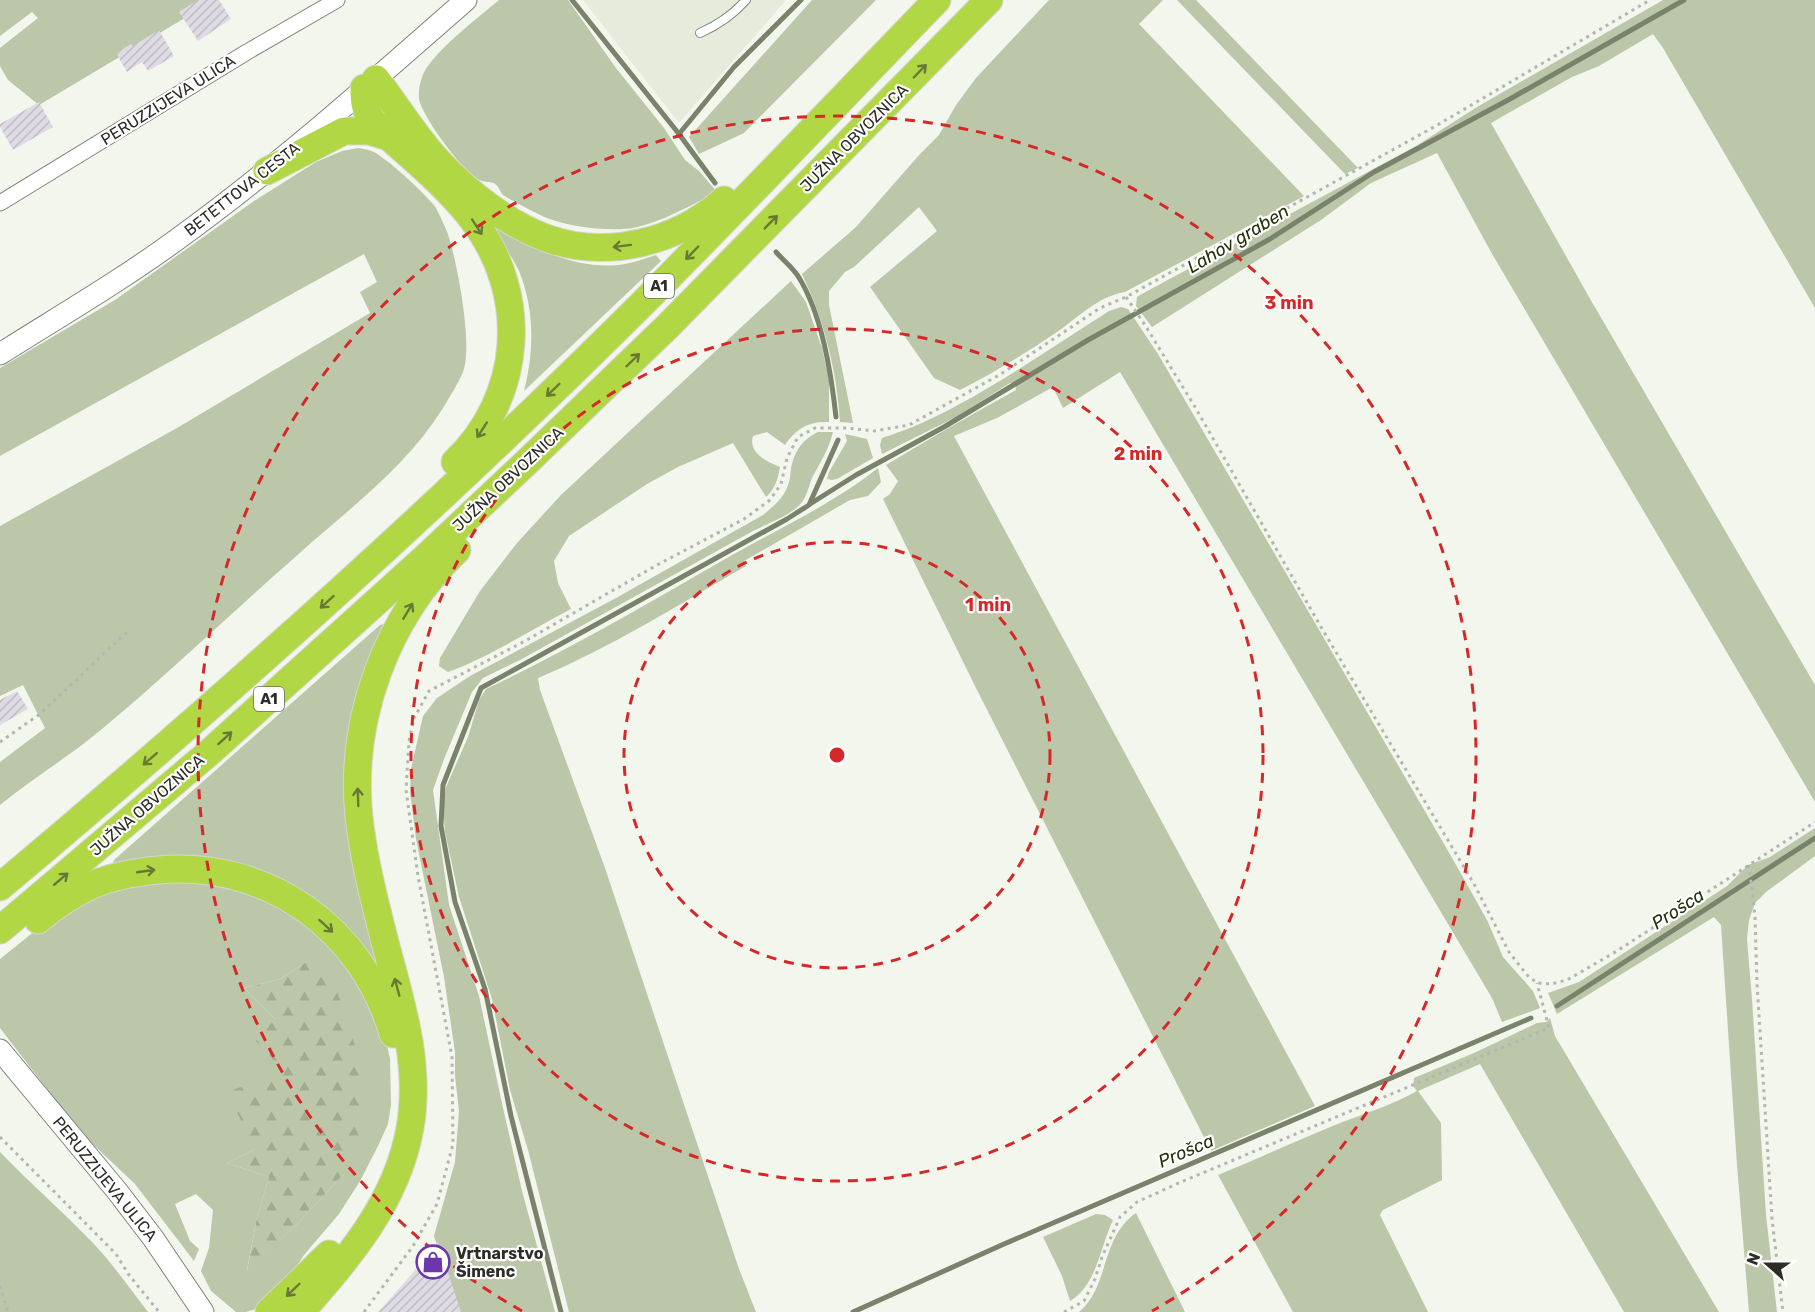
<svg xmlns="http://www.w3.org/2000/svg" width="1815" height="1312" viewBox="0 0 1815 1312" font-family="Rubik,sans-serif">
<style>
.built{fill:#e6ecdb}
.green{fill:#bcc6a9;fill-rule:evenodd}
.forest{fill:url(#forest-firs)}
.lines{fill:none;stroke-linecap:round;stroke-linejoin:round}
.stream{stroke:#7a826b;stroke-width:5}
.building{fill:url(#building-hatch)}
.lane-casing{stroke:#81847c;stroke-width:10}
.street-casing{stroke:#81847c;stroke-width:17}
.secondary-casing{stroke:#81847c;stroke-width:23}
.highway-casing{stroke:#d5d5d4;stroke-width:29}
.path{stroke:#b3b6ae;stroke-width:3;stroke-dasharray:3 4.5;stroke-linecap:butt}
.lane{stroke:#fff;stroke-width:8}
.street{stroke:#fff;stroke-width:15}
.secondary{stroke:#fff;stroke-width:21}
.highway{stroke:#b2d744;stroke-width:27}
.oneway{stroke:#687935}
.ring{fill:none;stroke:#d62828;stroke-width:3;stroke-dasharray:10 8}
.labels{text-anchor:middle;dominant-baseline:central;stroke-width:4.5;stroke-linejoin:round;paint-order:stroke}
.shield{fill:#fff;stroke:#6b6c69;stroke-width:1.5}
.shield-label{font-size:15px;font-weight:bold;fill:#2c2d29}
.street-label{font-size:16px;fill:#2c2d29;stroke:#fff}
.poi-label{font-size:16px;font-weight:bold;fill:#2c2d29;stroke:#fff;text-anchor:start}
.water-label{font-size:18px;font-style:italic;fill:#263009;stroke:#fff}
.centre{fill:#d62828;stroke:#fff;stroke-width:3}
.ring-label{font-size:18px;text-anchor:middle;font-weight:bold;fill:#d62828;stroke:#fff;stroke-width:4.5;stroke-linejoin:round;paint-order:stroke}
</style>
<defs>
<pattern id="forest-firs" width="22" height="20" patternUnits="userSpaceOnUse" patternTransform="scale(1.5)"><rect width="22" height="20" fill="#bcc6a9"/><path d="M5 1l3.5 6h-7zM16 11l3.5 6h-7z" fill="#a2aa91"/></pattern>
<pattern id="building-hatch" width="6" height="6" patternUnits="userSpaceOnUse" patternTransform="scale(1.5)"><rect width="6" height="6" fill="#dedbe4"/><path d="M-1 1l2-2M0 6l6-6M5 7l2-2" fill="none" stroke="#bfbcc4"/></pattern>
</defs>
<rect width="100%" height="100%" fill="#f2f6ec"/>
<path class="built" d="M583,0H786L679,123Z"/>
<g class="green">
<path d="M0,0H215L39,105L8,80L0,66V48L38,18L32,12L0,36Z"/>
<path d="M499,0H568L616,68L664,128L685,160L699,171L717,192C689,206 654,227 624,229C598,230 571,227 547,218C541,216 507,198 503,195C499,191 500,187 495,184C491,181 487,183 482,181C464,174 423,118 419,99C418,92 420,83 422,77C430,54 479,17 499,0Z"/>
<path d="M812,0H876L744,133L699,154L689,137Z"/>
<path d="M1049,0H1163L1139,24L1304,196L1125,292C1097,297 1080,316 1057,332C1026,353 994,373 960,390L934,378L870,287L937,231L919,207L854,267L845,272L829,291V305L853,423L840,422C837,371 824,320 802,274L856,227L920,154L939,135L956,105L976,78Z"/>
<path d="M1177,0H1196L1358,168L1345,174Z"/>
<path d="M1663,0H1815V308L1663,48L1653,34L1599,66L1572,77L1491,123L1589,297L1815,685V802L1491,252L1437,153L1371,183L1321,220L1152,327L1136,306L1137,297L1140,295L1416,146L1477,107Z"/>
<path d="M358,148C362,149 367,149 371,151C383,154 429,197 436,208C441,218 447,230 450,241C458,269 473,345 463,372C458,384 450,396 443,408C405,469 346,511 293,559C229,615 168,674 102,729C70,756 33,778 0,805V762L45,728L23,685L0,696V526L177,428L370,313L360,292L377,282L364,254L0,456V368L115,300L254,201L316,162L342,151Z"/>
<path d="M494,225C530,248 581,272 625,264C636,262 646,258 656,255L661,261L524,391C534,352 535,310 519,271C512,256 501,242 491,227Z"/>
<path d="M791,281L806,302L822,348L829,380V422C810,421 796,428 785,445L767,432L753,436C748,453 766,461 780,467C778,479 775,489 766,497L733,443L678,467L647,484L569,536L554,561L558,583L571,609C530,630 492,656 448,672L439,666L440,658L480,591L517,543L561,495Z"/>
<path d="M1121,307L1128,309L1158,354L1447,849L1487,920L1503,957L1533,991L1540,1008L1502,1022L1492,998L1120,372L1063,408L1053,387L997,418L954,436L1315,1106L1211,1151L976,688L883,499L890,494L898,481L886,465C929,439 972,414 1016,390L1015,383H1010L956,417L882,454L880,445L882,438C897,433 911,428 926,421C990,391 1049,349 1109,311Z"/>
<path d="M818,432H833C829,449 821,461 813,476C809,484 808,494 802,502C791,516 768,523 753,531L520,660L483,678L472,692L444,759L433,790L449,905L479,996L503,1108L522,1191L555,1312H459L434,1236L455,1162L459,1111L455,1076V1052L444,977L416,839L410,792L411,769L423,716L437,698L470,676L616,598L763,515C775,505 785,497 789,482C791,476 790,470 792,464C796,448 804,439 818,432Z"/>
<path d="M845,434L867,439L873,458L837,479L832,480L827,479L829,472L847,441Z"/>
<path d="M878,468L881,482L868,496L850,500L744,561L746,566C678,605 610,648 538,678L540,690L605,868L739,1269L756,1312H569L528,1150L510,1090L492,999L459,897L445,832L443,807L446,787L468,737L479,700L486,689C571,649 652,601 734,554C782,527 834,503 878,468Z"/>
<path d="M385,624L356,719L387,978L304,899L112,866L114,860L380,625Z"/>
<path d="M1815,828V856L1766,892L1755,903L1749,920L1747,939L1752,999L1766,1215L1777,1312H1749L1737,1165L1721,925L1714,917L1557,1014L1548,993L1579,982L1727,886L1748,865L1770,857Z"/>
<path d="M189,877L281,903L346,958L386,1040L390,1059L391,1105L388,1124L378,1146L360,1181L339,1214L304,1255L286,1283L268,1300L256,1309L246,1312H236L211,1291L201,1271L209,1248L213,1210L196,1194L175,1204L190,1241L199,1249L194,1261L135,1184L80,1132L0,1028V959L41,926L110,889ZM306,962L343,1175L296,1225L247,1270L257,1217L269,1177L227,1163L255,1149L285,1071L275,1019L244,988L280,979Z"/>
<path d="M1550,1018L1555,1036L1719,1312H1624L1480,1064L1418,1091L1441,1123L1442,1180L1383,1210L1380,1215L1428,1312H1293L1218,1175C1257,1159 1296,1141 1335,1125C1362,1114 1391,1106 1417,1091L1413,1086L1414,1078L1474,1053L1537,1023L1546,1022Z"/>
<path d="M0,1152C30,1183 63,1212 93,1243C113,1264 130,1289 148,1312H0Z"/>
<path d="M1136,1213L1185,1312H1079C1110,1286 1100,1238 1136,1213Z"/>
<path d="M1096,1214L1105,1215L1113,1220C1100,1247 1097,1285 1070,1301L1062,1276L1043,1237Z"/>
</g>
<path class="forest" d="M306,962L330,976L345,1011L363,1075L365,1119L343,1175L296,1225L247,1271L257,1217L269,1177L227,1163L255,1149L227,1092L284,1071L256,1041L275,1019L244,988L280,979Z"/>
<g class="lines">
<g class="stream">
<path d="M572,0L679,134L715,183"/>
<path d="M679,134L734,67L801,0"/>
<path d="M776,252C783,260 792,267 798,276C822,314 831,372 836,417"/>
<path d="M810,504L856,475L944,427L1088,340L1270,239L1374,172L1510,99L1684,0"/>
<path d="M1557,1006L1815,838"/>
<path d="M561,1312L511,1116L485,989L455,902L441,826L443,785L481,688L787,519L809,505L838,440"/>
<path d="M853,1312L1004,1244L1531,1018"/>
</g>
</g>
<g class="building">
<path d="M198,0H219L231,19L198,41L179,12Z"/>
<path d="M159,30L174,56L148,71L142,62L127,72L116,53L131,44L133,46Z"/>
<path d="M39,102L53,127L13,150L0,127V124Z"/>
<path d="M17,691L28,709L0,725V700Z"/>
<path d="M438,1242L461,1312H378L405,1282Z"/>
</g>
<g class="lines">
<defs>
<path id="lane" d="M700,33C718,25 733,15 746,0"/>
<path id="street" d="M0,203L247,52L337,0"/>
<g id="secondary">
<path d="M0,354C60,316 122,280 179,238C280,165 372,82 466,0"/>
<path d="M0,1050L117,1191L153,1238L203,1312"/>
</g>
<g id="highway">
<path d="M376,79C397,106 415,137 439,162C468,193 506,223 546,238C607,260 677,242 724,200"/>
<path d="M364,88C364,101 365,110 372,121C406,154 445,183 473,220C530,295 523,397 455,462"/>
<path d="M267,171L344,131H369L389,137"/>
<path d="M0,887C220,702 435,510 639,307C740,206 838,102 937,0"/>
<path d="M38,920C55,906 72,894 92,885C113,876 136,872 158,870C268,860 363,929 393,1034"/>
<path d="M0,930L211,751L426,557L530,459L668,326L989,0"/>
<path d="M269,1312L329,1254"/>
<path d="M301,1312C349,1257 397,1202 410,1128C421,1066 402,1005 386,946C375,903 364,861 359,817C349,720 386,618 457,550"/>
</g>
</defs>
<use href="#lane" class="lane-casing"/>
<use href="#street" class="street-casing"/>
<use href="#secondary" class="secondary-casing"/>
<use href="#highway" class="highway-casing"/>
<g class="path">
<path d="M1126,297L1145,325L1195,407L1321,627L1474,884L1509,952L1527,975L1537,983L1551,984L1567,980L1617,951L1815,822"/>
<path d="M0,742L40,714L128,631"/>
<path d="M1748,865L1752,887L1755,917L1757,984L1772,1219L1783,1312"/>
<path d="M0,1137L116,1254L129,1275L159,1312"/>
<path d="M0,1286L8,1312"/>
<path d="M364,1312L413,1246L437,1204L453,1144L452,1057L418,876L406,790L409,741L414,718L429,691L525,641L657,565L744,519L770,500L781,484L787,458L798,437L815,428H848L874,431L909,425L1001,374L1100,308L1126,297L1434,127L1650,0"/>
<path d="M1064,1312L1084,1301L1095,1279L1102,1257L1120,1217L1137,1202L1181,1182L1549,1028L1537,983"/>
</g>
<use href="#lane" class="lane"/>
<use href="#street" class="street"/>
<use href="#secondary" class="secondary"/>
<use href="#highway" class="highway"/>
</g>
<defs><path id="oneway-shaft" d="M-6 0H5M1.5-3L5.5 0L1.5 3" fill="none" stroke-width="1.6" stroke-linecap="round" stroke-linejoin="round" transform="scale(1.5)"/></defs>
<g class="oneway">
<use href="#oneway-shaft" transform="translate(920 71) rotate(-46)"/>
<use href="#oneway-shaft" transform="translate(771 222) rotate(-45)"/>
<use href="#oneway-shaft" transform="translate(477 227) rotate(57)"/>
<use href="#oneway-shaft" transform="translate(622 246) rotate(173)"/>
<use href="#oneway-shaft" transform="translate(692 253) rotate(134)"/>
<use href="#oneway-shaft" transform="translate(633 360) rotate(-44)"/>
<use href="#oneway-shaft" transform="translate(553 390) rotate(136)"/>
<use href="#oneway-shaft" transform="translate(482 430) rotate(123)"/>
<use href="#oneway-shaft" transform="translate(327 602) rotate(138)"/>
<use href="#oneway-shaft" transform="translate(408 611) rotate(-59)"/>
<use href="#oneway-shaft" transform="translate(225 738) rotate(-42)"/>
<use href="#oneway-shaft" transform="translate(150 759) rotate(139)"/>
<use href="#oneway-shaft" transform="translate(358 797) rotate(-92)"/>
<use href="#oneway-shaft" transform="translate(146 871) rotate(-8)"/>
<use href="#oneway-shaft" transform="translate(61 879) rotate(-40)"/>
<use href="#oneway-shaft" transform="translate(326 926) rotate(42)"/>
<use href="#oneway-shaft" transform="translate(397 987) rotate(-105)"/>
<use href="#oneway-shaft" transform="translate(293 1290) rotate(136)"/>
</g>
<g class="ring">
<circle cx="837" cy="755" r="213"/>
<circle cx="837" cy="755" r="426"/>
<path d="M522 1311A639 639 0 1 1 1152 1311"/>
</g>
<defs>
<symbol id="shop-ring" viewBox="-11 -11 22 22"><circle r="9.5" fill="#fff" stroke="#6c36ad" stroke-width="1.5"/><path d="M-5-2.5h2.3a2.7 3.5 0 0 1 5.4 0H5L5.5 6h-11ZM-1.5-2.5h3a1.5 2.3 0 0 0-3 0Z" fill="#6c36ad"/></symbol>
</defs>
<g fill-rule="evenodd">
<use href="#shop-ring" x="414" y="1243" width="38" height="38"/>
</g>
<g class="labels">
<g class="shield">
<rect x="644" y="274" width="30" height="24" rx="4.5"/>
<rect x="254" y="687" width="30" height="24" rx="4.5"/>
</g>
<g class="shield-label">
<text x="659" y="286">A1</text>
<text x="269" y="699">A1</text>
</g>
<g class="street-label">
<text transform="translate(168 100) rotate(-32)">PERUZZIJEVA ULICA</text>
<text transform="translate(854 138) rotate(-45)">JUŽNA OBVOZNICA</text>
<text transform="translate(242 189) rotate(-38)">BETETTOVA CESTA</text>
<text transform="translate(508 479) rotate(-43)">JUŽNA OBVOZNICA</text>
<text transform="translate(147 805) rotate(-41)">JUŽNA OBVOZNICA</text>
<text transform="translate(105 1179) rotate(51)">PERUZZIJEVA ULICA</text>
</g>
<g class="poi-label">
<text x="456" y="1253">Vrtnarstvo<tspan x="456" dy="18">Šimenc</tspan></text>
</g>
<g class="water-label">
<text transform="translate(1238 239) rotate(-31)">Lahov graben</text>
<text transform="translate(1678 909) rotate(-33)">Prošca</text>
<text transform="translate(1186 1151) rotate(-23)">Prošca</text>
</g>
</g>
<circle cx="837" cy="755" r="9" class="centre"/>
<g class="ring-label">
<text x="1289" y="309">3 min</text>
<text x="1138" y="460">2 min</text>
<text x="988" y="611">1 min</text>
</g>
<g transform="translate(1767 1264) rotate(291)" stroke="#ffffff" stroke-width="4.5" paint-order="stroke">
<path d="M0-4.5L10 22L0 15L-10 22Z" fill="#2c2d29"/>
<text y="-9" font-size="16" font-weight="bold" text-anchor="middle" fill="#2c2d29">N</text>
</g>
</svg>
